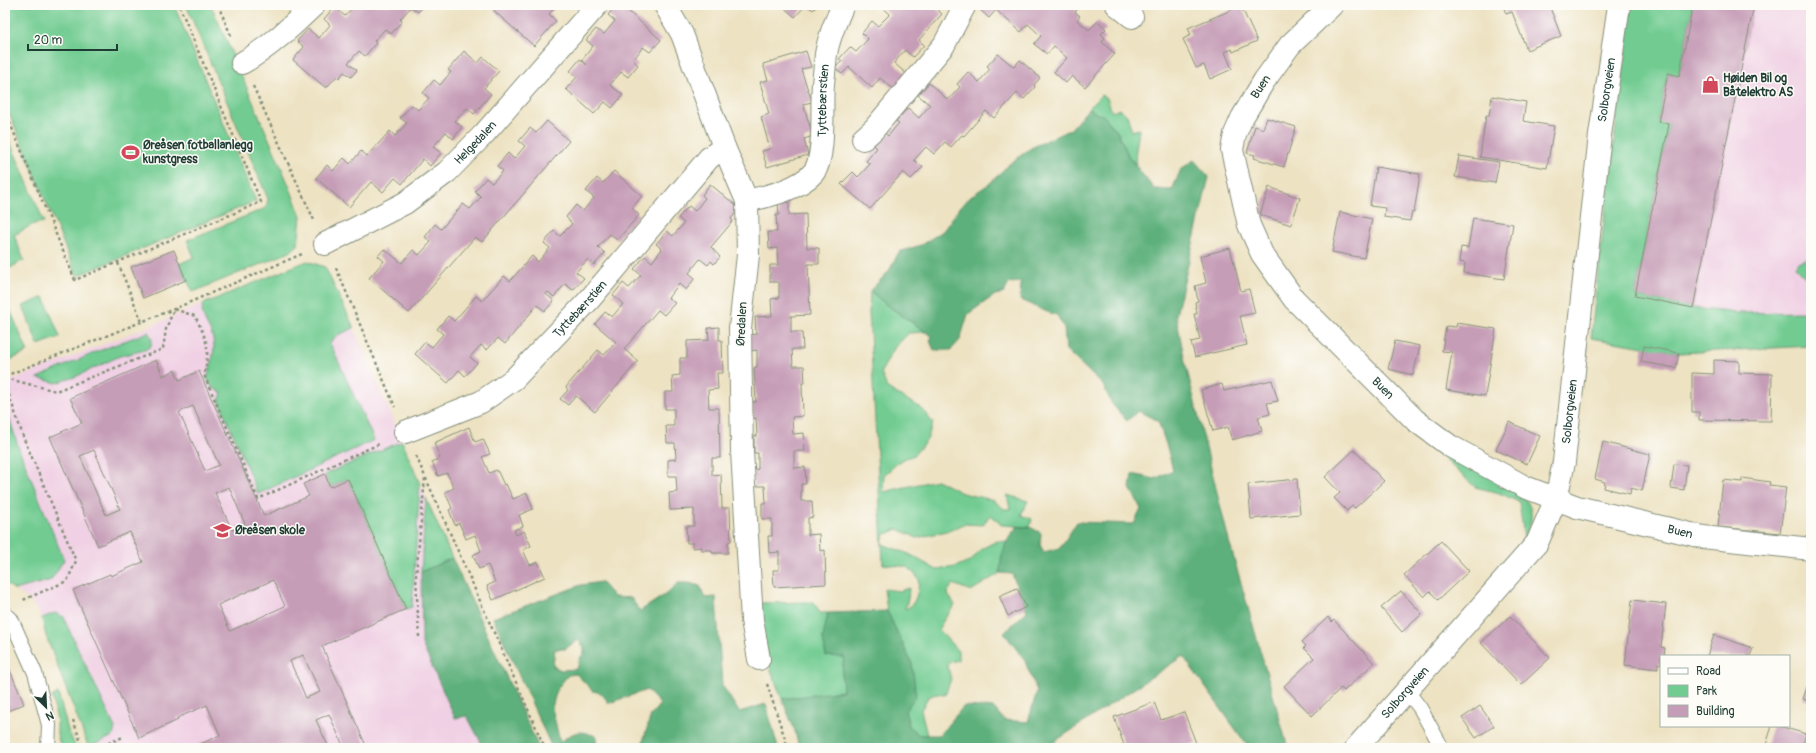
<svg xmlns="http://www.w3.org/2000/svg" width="1816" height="753" viewBox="0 0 1816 753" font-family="Pangolin,sans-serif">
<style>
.built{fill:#f0d0e4}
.green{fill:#72cc92;stroke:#488463}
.forest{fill:#5db07c;stroke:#3e7658;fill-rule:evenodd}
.building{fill:#c69db7;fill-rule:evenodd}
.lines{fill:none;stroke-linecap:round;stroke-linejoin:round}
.lane-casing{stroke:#86907b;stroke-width:16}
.street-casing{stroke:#86907b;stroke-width:24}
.path{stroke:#86907b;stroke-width:2.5;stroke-dasharray:3 3;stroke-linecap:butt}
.lane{stroke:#fff;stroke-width:14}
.street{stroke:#fff;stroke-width:22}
.labels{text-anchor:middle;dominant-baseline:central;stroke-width:3;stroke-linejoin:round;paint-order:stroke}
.poi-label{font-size:12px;font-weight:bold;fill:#1f3d34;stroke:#fdfcf7;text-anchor:start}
.street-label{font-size:12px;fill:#1f3d34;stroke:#fdfcf7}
</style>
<rect width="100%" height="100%" fill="#fdfcf7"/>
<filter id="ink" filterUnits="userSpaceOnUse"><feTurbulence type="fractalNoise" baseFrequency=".025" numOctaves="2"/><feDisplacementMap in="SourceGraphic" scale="8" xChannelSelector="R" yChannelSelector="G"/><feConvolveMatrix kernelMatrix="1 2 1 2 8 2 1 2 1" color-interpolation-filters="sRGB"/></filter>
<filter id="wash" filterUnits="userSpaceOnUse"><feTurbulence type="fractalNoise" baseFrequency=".012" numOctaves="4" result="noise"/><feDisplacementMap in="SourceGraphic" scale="16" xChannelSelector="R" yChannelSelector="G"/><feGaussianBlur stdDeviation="0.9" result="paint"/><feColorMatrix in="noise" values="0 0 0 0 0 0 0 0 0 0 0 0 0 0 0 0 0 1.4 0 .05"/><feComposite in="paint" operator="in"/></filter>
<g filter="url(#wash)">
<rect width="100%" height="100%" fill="#ede2c2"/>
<g class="built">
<path d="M1631,5H1811V346L1679,353L1591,338L1600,250L1613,160Z"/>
<path d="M307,261L325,267L345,308L452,558L539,748H89L46,636L42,618L31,601L5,583V383L145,328Z"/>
</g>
<g class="green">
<path d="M5,5H174L256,201L77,276L5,103Z"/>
<path d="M186,5H211L288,183L301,216L298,245L290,252L193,292L179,264L194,257L187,240L266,208L268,199Z"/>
<path d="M1631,5H1693L1679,76L1668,73L1658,121L1669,124L1635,296L1693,308L1737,313L1811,312V346L1679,353L1591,338C1602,227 1618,116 1631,5Z"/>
<path d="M1101,95L1107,98L1112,112L1120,109L1127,115L1132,131L1139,129C1138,141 1134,153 1136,165L1129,157L1118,133L1103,115L1097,114L1089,108Z"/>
<path d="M5,130L44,222L34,224L14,235L24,260L5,271Z"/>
<path d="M1807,258H1811V283L1795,267L1798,262Z"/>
<path d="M307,261L325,267L354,328L336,336L330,343L374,440L258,494L219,401L222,393L213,388L207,379C210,366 216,352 213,339C210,326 199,317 203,304Z"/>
<path d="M870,291L888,306L926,332L909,333L895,347L881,372L887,388L921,408L933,423L927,440L914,455L901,460L884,475L883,492L937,480L962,493L993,500L1004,509H1010L1007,495L1028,501L1021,515L1032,519L1030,527C1020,527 1012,525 1001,525L996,519L990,515L983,525L964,524L951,530L917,538L898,529L884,535L882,544L909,554L937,570L955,567L972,560L981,549L997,541L1007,542L1001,559L1000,573L971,591L953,584L947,593L955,605L943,621L939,630L958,651V660L947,663L951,679L945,695L936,694L928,697L921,710L927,735H919L909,726L905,711L912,664L887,611L884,589L899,591L909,588L908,599L905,609C917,605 918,591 919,579L908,567L883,564L882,544L869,313Z"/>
<path d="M44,297L60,337L38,345L23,306Z"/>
<path d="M5,298L28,352L5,362Z"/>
<path d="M148,332L152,338L151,346L145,350L120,356L75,377L57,383L37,378L101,350Z"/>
<path d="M5,404L19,449L64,560L51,580L15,590L5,583Z"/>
<path d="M1416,433L1521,495C1523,498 1528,501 1529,505C1534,515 1530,530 1524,538L1519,502L1499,493L1475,487Z"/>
<path d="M402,441L420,484L412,607L406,609L348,479L330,487L325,474Z"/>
<path d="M426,498L452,558L421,572Z"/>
<path d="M814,602L820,613H828L823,638L826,656L844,657L842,674L843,691L782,699L768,662L758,603Z"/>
<path d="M55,613L64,617L66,623L115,728L113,736L92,746H88L46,636L42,618Z"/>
<path d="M58,693L68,730L76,748H61L57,734V721L52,697Z"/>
</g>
<g class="forest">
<path d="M1089,108L1097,114L1103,115L1118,133L1129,157L1154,189L1172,190L1181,169L1194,160L1209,177L1176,315L1185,362L1229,541L1288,748H1249L1183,656L1045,748H799L795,731L782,699L843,691L842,674L844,657L826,656L823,638L828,613L887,611L912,664L916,696L905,711L909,726L919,735H939L964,706L994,708L1004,720L1028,722L1037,691L1024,659L1004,633L1027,611L1012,574L1000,573C1001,555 1005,540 1017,527H1030L1041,533L1040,545L1044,552L1060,548L1077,522L1134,524L1141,509L1130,488L1132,474L1155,479L1173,470L1167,447L1158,421L1138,411L1127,421L1112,404L1103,385L1066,350L1064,328L1057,315C1044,312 1033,305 1020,300L1021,282L1009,283L1004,293L995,295L968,314L960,340L951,350H934L930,341L932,336L888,306L870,291L889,271L899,252L921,245L943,231L961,206L974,194L989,184L1008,165L1031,148L1071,129Z"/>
<path d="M452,558L539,748H484L467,716L455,718L422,644L421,572Z"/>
<path d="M601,582L614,597L631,598L640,611L666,594L678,583H689L700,586L705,598L716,597L722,685L739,712L766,704L778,748H641L651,715L660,704L647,690L609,703L601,693L593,691L576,674L568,675L557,689L552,708L560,742C575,732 576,729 596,736L597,746L596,748H552L493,618L581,585ZM578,640L584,647V653L580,658L577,669L561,670L553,666L555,649H565Z"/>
</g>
<g id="blocks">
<g class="building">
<path d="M355,5H424L418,12L411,7L400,19L402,21L391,34L385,29L374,41L376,43L365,56L359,51L348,63L357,70L351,77L344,72L339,78L337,76L326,88L293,60L304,47L297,41L308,29L319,38L330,25L324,19L334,7L345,16Z"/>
<path d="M499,5H557L549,14L556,21L534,46L494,11Z"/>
<path d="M616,5H621L661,40L650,52L643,47L633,60L638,65L628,77L621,72L610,85L623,95L612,108L605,102L594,114L566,89L577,77L570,71L580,59L587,65L582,60L593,46L586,40L596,29L604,34L615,21L608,15Z"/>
<path d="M781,5H806L795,17Z"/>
<path d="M807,5H818L813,10Z"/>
<path d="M880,5H932L942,14L919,40L924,45L913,57L905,50L894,63L909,76L896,91L880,78L872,88L849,67L842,74L835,68L842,61L839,59L850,47L856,52L868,39L862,33L872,21L878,26L890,14Z"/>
<path d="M978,5H1078L1080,7L1075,12L1080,16L1077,20L1089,30L1098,21L1106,29L1101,34L1105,38L1102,42L1115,54L1085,87L1072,76L1066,83L1054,72L1067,58L1054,46L1047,54L1034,44L1041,36L1028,24L1021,32L996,10L989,18L977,7Z"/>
<path d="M1503,5H1549L1561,36L1527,50L1512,12L1506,14Z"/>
<path d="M1693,5H1754L1693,308L1635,296L1669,124L1658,122L1668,73L1679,76Z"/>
<path d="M1241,6L1257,41L1233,52L1232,49L1225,52L1232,69L1210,79L1204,65L1196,68L1183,39L1191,35L1188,28Z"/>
<path d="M464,51L478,63L483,57L499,71L484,88L491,94L474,114L467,108L455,121L462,127L453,139L446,132L433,147L441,153L430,166L423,159L402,184L395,178L383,192L371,182L349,207L316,178L327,165L333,171L344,158L350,164L361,151L367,156L390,131L395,136L407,123L400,118L412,105L418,110L429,98L423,93L434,80L440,85L451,72L448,70Z"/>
<path d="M806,51L811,67L801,69L812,102L803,104L813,136L804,139L808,155L767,167L762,151L770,149L761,117L769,114L760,82L768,80L763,64Z"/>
<path d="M998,54L1014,67L1020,60L1040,78L1034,85L1035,87L1024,99L1017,93L994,118L986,111L964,136L962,135L951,147L945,142L934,154L926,147L914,160L923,167L911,179L903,172L870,209L841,184L853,172L858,177L870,164L866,161L877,148L874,145L885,133L888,136L899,123L896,121L908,108L919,118L930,105L918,95L929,83L948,100L960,87L957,84L968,72L979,82L990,69L987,66Z"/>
<path d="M1492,96L1526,102L1523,121L1554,126L1547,168L1480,157L1486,115L1489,116Z"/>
<path d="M1267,118L1296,127L1284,167L1254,158L1255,155L1247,153L1255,126L1263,129Z"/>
<path d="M547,121L569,141L482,242L475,237L409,313L369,278L384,261L378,256L384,249L402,263L413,250L419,255L431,242L425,237L435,224L441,229L463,204L470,209L481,197L475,191L486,178L492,183L503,171L497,166L508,153L514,159L525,146L519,141L530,128L536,133Z"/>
<path d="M1459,156L1499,162L1495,183L1455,177Z"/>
<path d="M1376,167L1420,174L1414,213L1412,212L1410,221L1384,217L1385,208L1370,206Z"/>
<path d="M614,171L642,196L632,208L639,215L617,240L610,234L598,247L605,253L594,265L588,259L576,272L584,278L573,290L565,284L554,297L548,292L546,294L554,301L545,311L537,305L505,344L498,338L487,350L481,345L470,357L477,363L465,376L459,370L448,383L415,354L425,342L432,347L443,334L437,329L448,316L454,321L476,296L482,301L504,276L510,281L532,256L538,262L550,248L544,243L554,231L560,236L572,224L566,217L576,205L583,211L594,198L586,191L597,178L603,183Z"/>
<path d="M710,184L739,208L731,219L733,221L711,247L720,257L714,264L711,261L708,265L700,259L689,273L695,278L686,290L679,284L668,298L675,303L664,315L658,310L624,349L638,361L595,412L576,396L568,405L560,399L568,390L566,387L598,350L604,355L616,342L595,324L605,312L612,317L623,304L613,295L623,283L629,288L641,275L634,269L645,256L652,262L662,249L656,244L667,231L673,236L684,223L678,218L689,206L695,211L705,198L702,195Z"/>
<path d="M1269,187L1300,198L1291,225L1260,215Z"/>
<path d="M778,202H789V215L806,214L807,248H819V264H808L810,315L791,316V332H802L803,349H792L793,366H804L805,383H802L803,416L792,417L793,434L804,433L805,451H794V468L805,467L806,484H801V501H812L813,517L808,518V535L819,534L820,551L825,550L826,584L774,587L773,570H779V552L769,553L768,536H772V519H762V503H766L765,486H754L753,470L758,469V453H754V436H757L756,418L753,419L752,402H756L754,368L757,367V350L750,351V335L756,334L755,317L772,316L771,299L779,298V282H770V265H778L777,248L769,249L768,232H777L776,215H779Z"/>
<path d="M1340,212L1372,219L1364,258L1332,252Z"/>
<path d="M1473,218L1513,224L1504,279L1464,273L1465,263L1459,262L1461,247L1468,248Z"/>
<path d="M1230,248L1241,291L1249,289L1255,313L1240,316L1247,345L1195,357L1191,342L1200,340L1194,314H1197L1195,302L1198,301L1195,286L1206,283L1200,256Z"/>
<path d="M174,250L186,280L143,298L131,267Z"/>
<path d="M1457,323L1496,329L1485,396L1446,390L1452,352L1442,351L1446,326L1456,327Z"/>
<path d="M719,327V340H722L723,373H717L718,389L708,390L709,408H719L720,458H712V475L721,474L722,508H730L731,541L728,542V553H712V550H701V547L693,548V543H687L686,526H694V509L670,510L669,493L677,492L676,476H668V460L676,459L675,443H667L666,426H674V409H665V392H673L672,376L680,375V358H687V341L709,340L708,328Z"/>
<path d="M1395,341L1420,346L1413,375L1388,369Z"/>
<path d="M1644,346L1679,353L1676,368L1641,362Z"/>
<path d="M156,360L163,376L175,370L179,380L199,371L264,516L309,496L303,484L325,474L330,487L348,479L406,609L322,646L367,748H344L329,714L316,720L329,748H192L220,735L207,705L177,718L178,720L139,738L73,590L110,574L111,576L143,562L130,532L98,546L50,437L82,423L70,398ZM193,406L219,465L205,471L179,412ZM94,450L120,509L106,515L80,456ZM229,487L245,524L232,530L215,493ZM273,580L285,606L230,631L218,605ZM303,655L320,692L306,698L290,661Z"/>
<path d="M1714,360L1739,361V373L1772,374L1771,421L1699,420V412H1692V373L1714,374Z"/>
<path d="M1272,380L1278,401L1267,403L1270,414L1258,417L1262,431L1232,440L1228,427L1213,431L1201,390L1222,384L1224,391Z"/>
<path d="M1509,422L1540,436L1527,464L1496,450Z"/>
<path d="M469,427L475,442L483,439L490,454L482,457L489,473L497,470L504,485L506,484L513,499L527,493L533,509L519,515L523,526L514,530L516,535L524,531L531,546L523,550L530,565L538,562L545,577L493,600L487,586L495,582L488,565L479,569L473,555L481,551L475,535L466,539L459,523L455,525L449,510L452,508L445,492L454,488L447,473L438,476L432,462L440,458L434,443Z"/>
<path d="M1603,442L1650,454L1642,491L1631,488L1630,494L1604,488L1605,482L1595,479Z"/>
<path d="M1354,450L1384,481L1355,508L1352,506L1347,511L1334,498L1340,493L1325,477Z"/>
<path d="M1674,464L1687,465L1684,490L1671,488Z"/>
<path d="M1742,478L1770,482L1769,485L1786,487L1780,533L1718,527L1723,480L1742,482Z"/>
<path d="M1297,479L1300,514L1251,519L1248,484Z"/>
<path d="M1441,541L1469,571L1438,600L1430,591L1424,597L1404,575Z"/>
<path d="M1017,588L1026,607L1008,616L999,596Z"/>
<path d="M1401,591L1422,614L1402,632L1381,608Z"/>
<path d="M1632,600L1666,604L1661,647L1665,648L1664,656H1661V664L1658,663V669L1625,665Z"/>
<path d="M1510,616L1550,658L1521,685L1481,643Z"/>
<path d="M1328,617L1332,622L1334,620L1374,663L1344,691L1341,688L1312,716L1284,686L1314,658L1304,648L1306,646L1302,642Z"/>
<path d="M1714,635L1753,648L1750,656H1707Z"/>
<path d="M5,658L24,704L5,712Z"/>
<path d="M1811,675V702L1803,699Z"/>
<path d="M1154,702L1161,720L1184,712L1196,743L1182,748H1125L1114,717Z"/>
<path d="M1480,706L1494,726L1476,738L1462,718Z"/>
<path d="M1772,726H1779L1806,734L1801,748H1765Z"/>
<path d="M5,735L10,746L5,748Z"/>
<path d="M1806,739L1811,740V748H1803Z"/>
</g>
</g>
</g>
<g filter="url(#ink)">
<use href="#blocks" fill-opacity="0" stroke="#86907b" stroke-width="1"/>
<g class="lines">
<defs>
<g id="lane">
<path d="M5,614L11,619L35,673L49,725L48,748"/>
<path d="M1407,691L1420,708L1442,748"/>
</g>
<g id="street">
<path d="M665,5L682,34L724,147L747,201L748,255L740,328L742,451L752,620L759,659"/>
<path d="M1117,5L1132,17"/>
<path id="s1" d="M1332,5L1290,45L1264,81L1242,118L1235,134L1232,150L1249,225L1262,254L1294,299L1415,420L1450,446L1525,487L1577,507L1703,537L1811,549"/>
<path d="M242,63C269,48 292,26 314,5"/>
<path d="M863,139L874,129L944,45L965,5"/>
<path id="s2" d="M747,201C768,196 800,189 814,172C826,156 821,105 823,84C824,74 825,64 826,54C829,36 836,21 843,5"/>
<path id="s3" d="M325,244L405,203L447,172L484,134L597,5"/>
<path id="s4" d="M405,432L481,402L514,379L589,300L709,158L724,147"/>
<path id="s5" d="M1356,748L1537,543L1556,499L1564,462L1600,135L1619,5"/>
</g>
</defs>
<use href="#lane" class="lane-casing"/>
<use href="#street" class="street-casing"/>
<g class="path">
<path d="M218,5L232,38"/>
<path d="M253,86L314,220"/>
<path d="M5,111L75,280L261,202L179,5"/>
<path d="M118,263L142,322"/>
<path d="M336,268L395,407"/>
<path d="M5,376L174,309L302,254"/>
<path d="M5,378L56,391L163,349L166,329L174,309L195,316C208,342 210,348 204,375L258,499L381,443"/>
<path d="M5,383L24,439L76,561L67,581L23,600"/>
<path d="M416,456L545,748"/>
<path d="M419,637L416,576L425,478"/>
<path d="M767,684L788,748"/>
<path d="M73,720L83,748"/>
<path d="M97,748L123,737"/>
</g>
<use href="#lane" class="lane"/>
<use href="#street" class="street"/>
</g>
</g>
<defs>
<symbol id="shop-bare" viewBox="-9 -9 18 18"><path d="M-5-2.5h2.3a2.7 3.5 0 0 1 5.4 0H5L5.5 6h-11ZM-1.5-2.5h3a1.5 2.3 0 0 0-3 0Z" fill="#d1495b" stroke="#fdfcf7" stroke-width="2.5" paint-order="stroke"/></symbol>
<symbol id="stadium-bare" viewBox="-9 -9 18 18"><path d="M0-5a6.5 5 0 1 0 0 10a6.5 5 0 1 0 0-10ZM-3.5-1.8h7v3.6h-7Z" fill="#d1495b" stroke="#fdfcf7" stroke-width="2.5" paint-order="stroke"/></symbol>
<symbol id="school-bare" viewBox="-9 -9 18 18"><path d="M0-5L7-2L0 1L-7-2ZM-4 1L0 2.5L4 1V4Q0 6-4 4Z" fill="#d1495b" stroke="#fdfcf7" stroke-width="2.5" paint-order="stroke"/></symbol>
</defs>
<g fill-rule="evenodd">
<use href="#shop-bare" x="1698" y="72" width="25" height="25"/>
<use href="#stadium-bare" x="118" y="140" width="25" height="25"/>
<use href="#school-bare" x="210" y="518" width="25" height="25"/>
</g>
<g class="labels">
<g class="poi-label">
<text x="1723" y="78">Høiden Bil og<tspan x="1723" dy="14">Båtelektro AS</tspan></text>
<text x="143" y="145">Øreåsen fotballanlegg<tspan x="143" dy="14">kunstgress</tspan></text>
<text x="235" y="530">Øreåsen skole</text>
</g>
<g class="street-label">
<text transform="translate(1261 87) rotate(-57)">Buen</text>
<text stroke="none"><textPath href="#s5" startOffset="734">Solborgveien</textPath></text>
<text stroke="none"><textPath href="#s2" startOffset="147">Tyttebærstien</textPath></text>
<text stroke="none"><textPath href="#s3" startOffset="183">Helgedalen</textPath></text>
<text stroke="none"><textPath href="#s4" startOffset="218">Tyttebærstien</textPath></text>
<text transform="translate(742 324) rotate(-87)">Øredalen</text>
<text stroke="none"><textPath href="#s1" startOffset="469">Buen</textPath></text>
<text stroke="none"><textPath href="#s5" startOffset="410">Solborgveien</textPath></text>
<text stroke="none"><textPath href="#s1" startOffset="805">Buen</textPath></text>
<text stroke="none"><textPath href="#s5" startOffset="74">Solborgveien</textPath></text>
</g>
</g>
<rect width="1816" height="753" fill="none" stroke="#fdfcf7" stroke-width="20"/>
<rect x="1660" y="655" width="130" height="72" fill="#fdfcf7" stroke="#a4b0a9"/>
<rect x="1668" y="668" width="20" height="6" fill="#ffffff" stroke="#a4b0a9"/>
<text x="1696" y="675" font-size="12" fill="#1f3d34">Road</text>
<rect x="1668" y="685" width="20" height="12" fill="#72cc92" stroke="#a4b0a9"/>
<text x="1696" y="695" font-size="12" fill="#1f3d34">Park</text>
<rect x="1668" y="705" width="20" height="12" fill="#c69db7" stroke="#a4b0a9"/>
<text x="1696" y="715" font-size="12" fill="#1f3d34">Building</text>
<g transform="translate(46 707) rotate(156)" stroke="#fdfcf7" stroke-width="3" paint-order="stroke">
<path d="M0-3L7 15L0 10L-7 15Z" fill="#1f3d34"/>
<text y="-6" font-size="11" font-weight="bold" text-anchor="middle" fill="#1f3d34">N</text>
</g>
<path d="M28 44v6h89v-6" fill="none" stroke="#1f3d34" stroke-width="2"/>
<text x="34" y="44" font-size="12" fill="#1f3d34" stroke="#fdfcf7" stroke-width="3" paint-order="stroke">20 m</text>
</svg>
